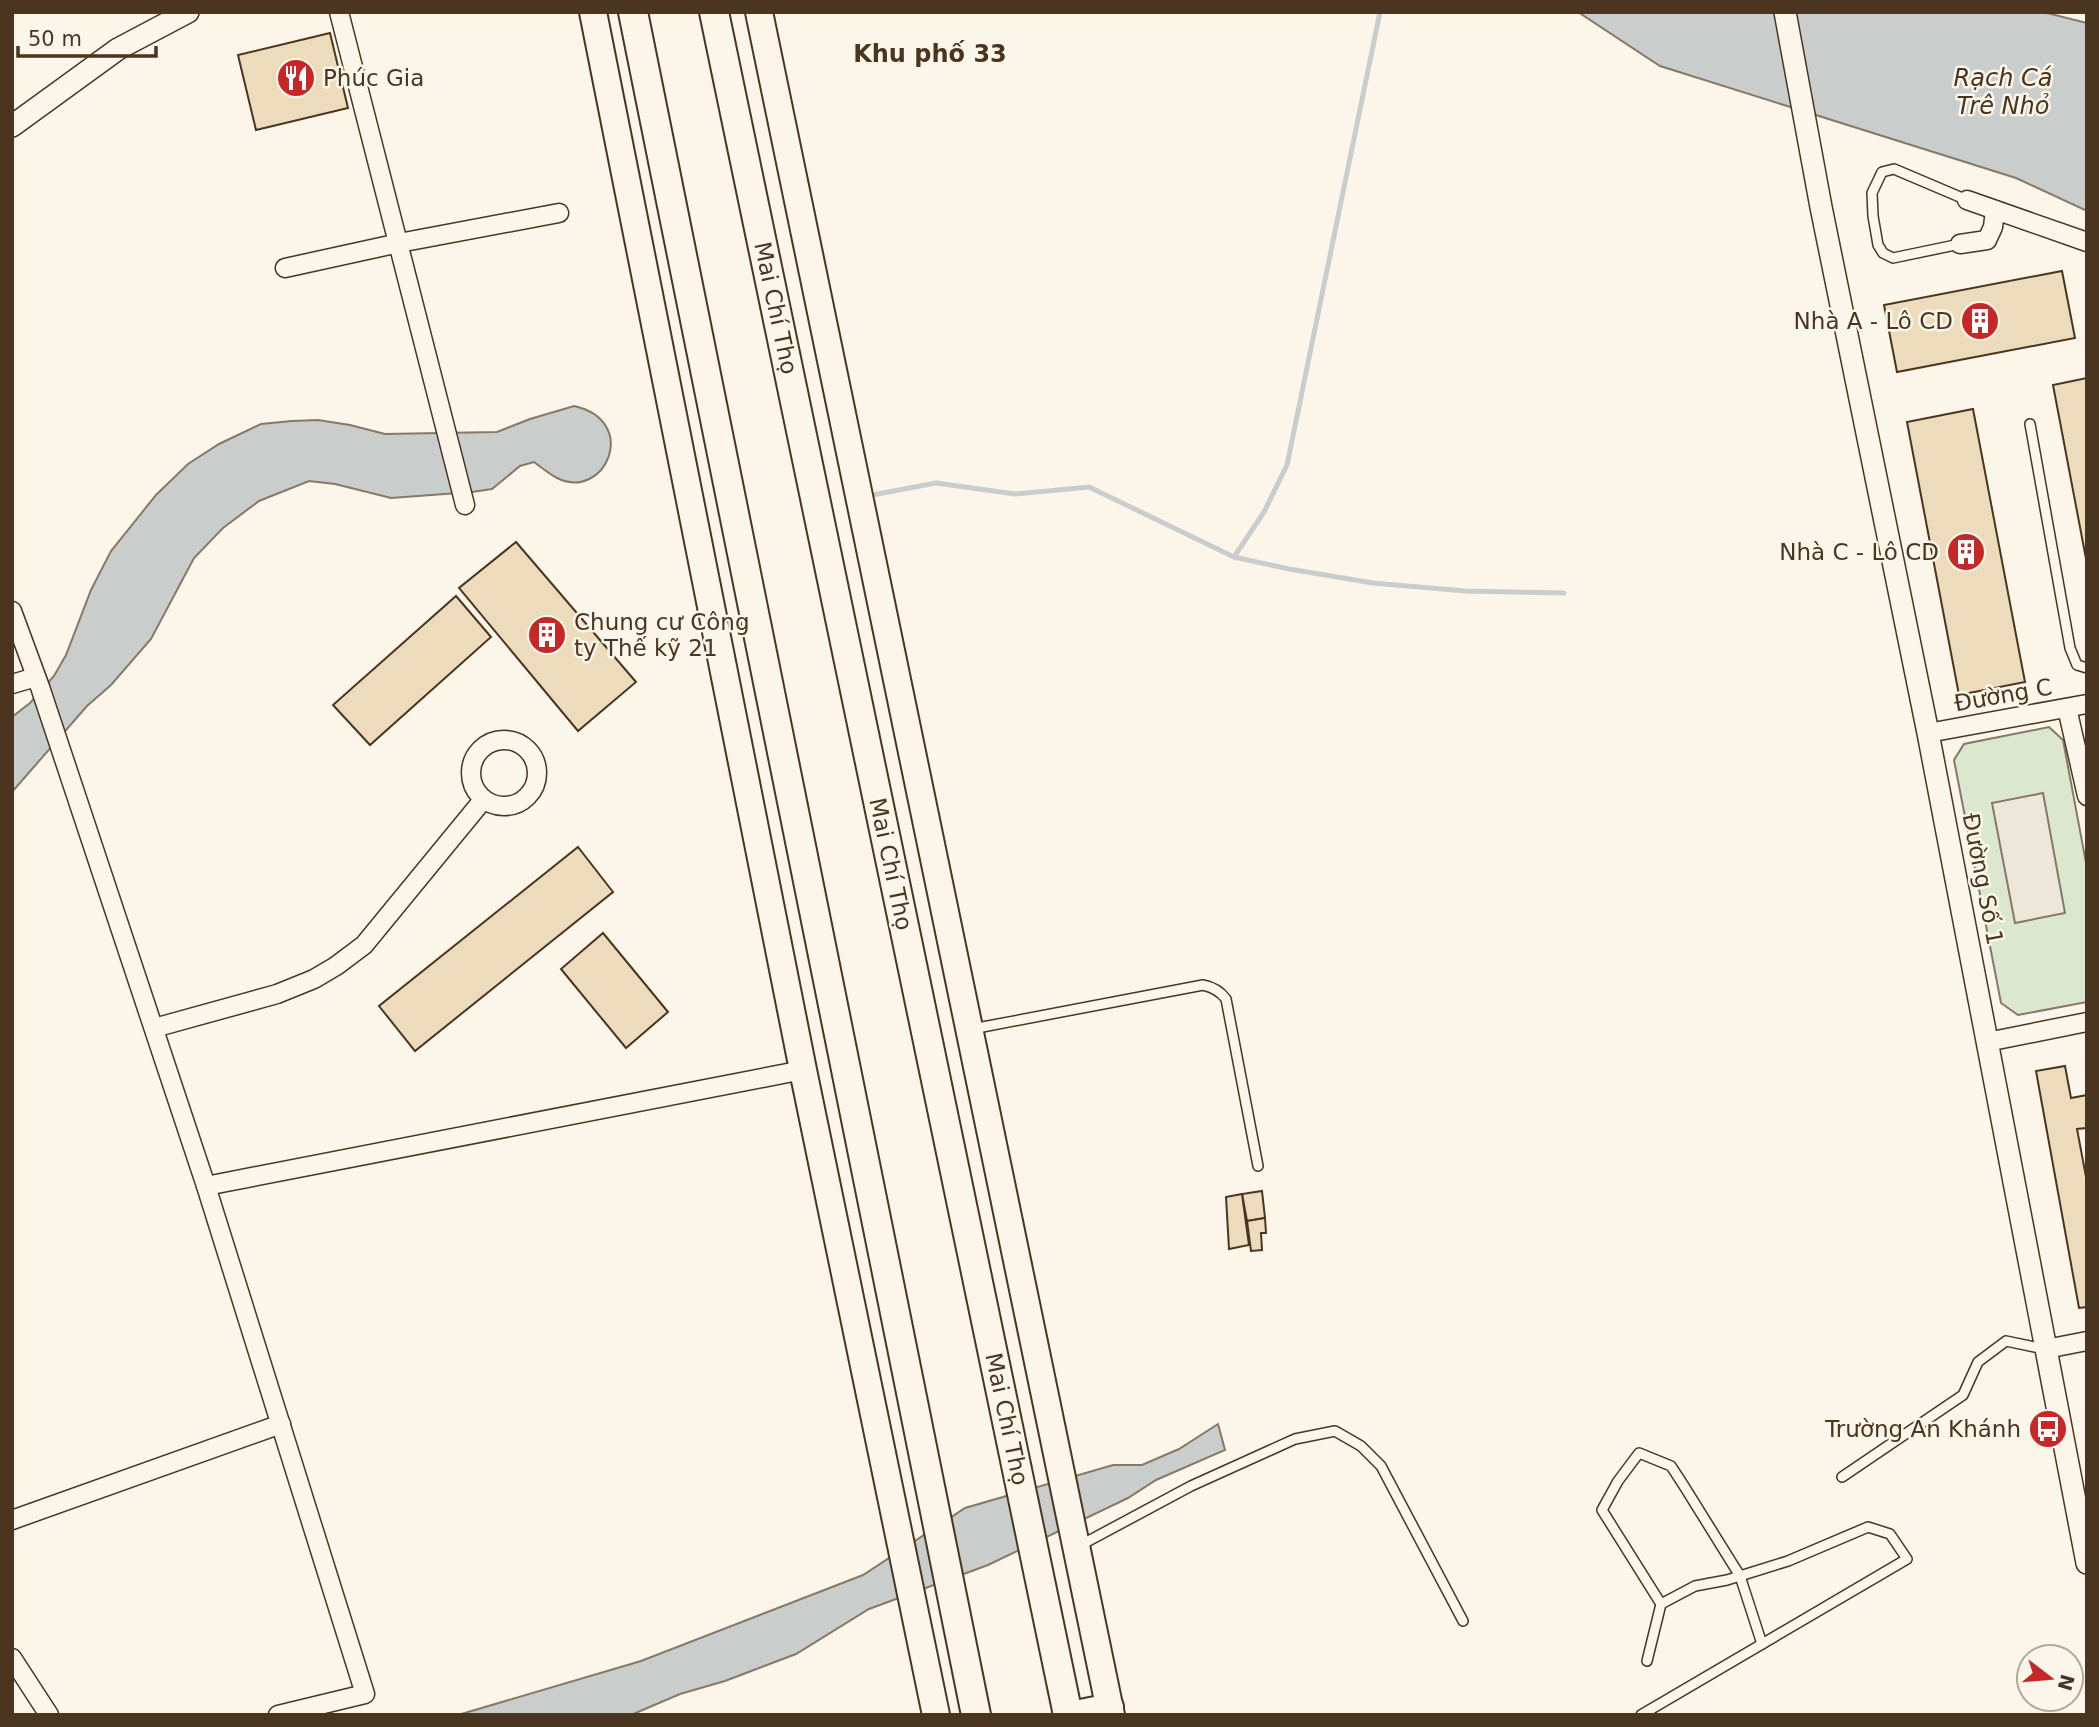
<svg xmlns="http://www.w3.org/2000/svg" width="2099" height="1727" viewBox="0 0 2099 1727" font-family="'DejaVu Sans',sans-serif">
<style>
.green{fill:#dce7d0;stroke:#887966;stroke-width:2}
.parking{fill:#ede7d9;stroke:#887966;stroke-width:2}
.water{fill:#c9cecd;stroke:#887966;stroke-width:2}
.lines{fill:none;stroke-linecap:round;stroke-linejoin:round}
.stream{stroke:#c9cecd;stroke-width:5}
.building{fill:#ecdcbc;stroke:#4a3520;stroke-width:2}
.service-casing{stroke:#4a3520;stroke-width:12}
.minor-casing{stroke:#4a3520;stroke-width:21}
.tertiary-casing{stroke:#4a3520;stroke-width:24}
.primary-casing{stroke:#4a3520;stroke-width:30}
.trunk-casing{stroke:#4a3520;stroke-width:32}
.service{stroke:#fbf6e9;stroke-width:9}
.minor{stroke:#fbf6e9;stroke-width:18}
.tertiary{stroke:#fbf6e9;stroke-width:21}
.primary{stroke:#fbf6e9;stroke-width:26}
.trunk{stroke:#fbf6e9;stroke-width:28}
.labels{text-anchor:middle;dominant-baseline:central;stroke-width:5;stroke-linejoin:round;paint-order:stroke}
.poi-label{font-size:23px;fill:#4a3520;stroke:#fbf6e9;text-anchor:end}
.street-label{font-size:23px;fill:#4a3520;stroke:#fbf6e9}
.neighbourhood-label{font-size:24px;font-weight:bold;fill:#4a3520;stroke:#fbf6e9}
.water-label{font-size:24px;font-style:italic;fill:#4a3520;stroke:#fbf6e9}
</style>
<rect width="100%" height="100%" fill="#fbf6e9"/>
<path class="green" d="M2049,727L2063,740L2087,868V1002L2018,1015L2001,1003L1954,760L1964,744Z"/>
<path class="parking" d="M2043,793L2065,913L2015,923L1992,803Z"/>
<g class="water">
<path d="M1578,12H2043L2087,23V211L2016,178L1660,66Z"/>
<path d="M574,406C641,421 605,502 557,478C549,474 541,467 534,462L520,466L492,489L472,492L391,498L335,484L309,481L259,501L223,528L194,558L151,639L111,685L87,706L12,792V717L30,703L54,676L66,655L91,590L111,551L156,495L188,464L219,444L261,424L292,421L318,420L350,425L385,434L497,432L530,419Z"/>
<path d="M1218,1424L1225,1450L1156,1480L1128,1498L988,1565L869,1609L796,1654L725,1681L680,1694L631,1715H458L641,1661L863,1575L965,1508L1113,1465H1142L1179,1449Z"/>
</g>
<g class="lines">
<g class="stream">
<path d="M867,496L936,483L1015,494L1089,487L1234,557L1289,569L1373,583L1465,591L1564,593"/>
<path d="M1234,557L1264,512L1287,465L1380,12"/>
</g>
</g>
<g class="building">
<path d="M330,33L348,108L256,130L238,55Z"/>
<path d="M2062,271L2075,338L1897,372L1884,305Z"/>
<path d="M2087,378V564L2053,385Z"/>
<path d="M1973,409L2025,682L1959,695L1907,422Z"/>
<path d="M516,542L636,682L578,731L459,588Z"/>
<path d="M456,596L491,637L370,745L333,705Z"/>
<path d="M578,847L613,892L415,1051L379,1006Z"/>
<path d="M603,933L668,1012L626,1048L561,969Z"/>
<path d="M2065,1066L2071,1098L2087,1095V1128L2077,1129L2087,1182V1307L2079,1308L2036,1071Z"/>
<path d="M1262,1191L1265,1218L1247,1221L1242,1194Z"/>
<path d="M1242,1194L1249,1245L1229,1249L1226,1197Z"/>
<path d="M1265,1218L1266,1233H1261L1262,1250L1251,1251L1247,1221Z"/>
</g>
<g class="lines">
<defs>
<g id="service">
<path d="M1960,244L1893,258L1883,253L1878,245L1873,216L1872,193L1882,172L1894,169L1967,200"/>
<path d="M2030,424L2070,648L2077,665L2087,668"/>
<path d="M972,1029L1203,985C1213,987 1220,991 1226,999L1258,1166"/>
<path d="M1842,1477L1963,1395L1978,1362L2006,1341L2044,1349"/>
<path d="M1079,1546L1191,1486L1295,1439L1335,1431L1361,1446L1381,1466L1463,1621"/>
<path d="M1661,1604L1602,1510L1618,1481L1639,1453L1671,1466L1684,1486L1740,1576L1762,1644"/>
<path d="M1641,1715L1907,1559L1890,1534L1868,1527L1788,1561L1727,1580L1695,1586L1661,1604L1647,1661"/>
</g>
<g id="minor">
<path d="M339,12L465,505"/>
<path d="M1967,200L2087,242"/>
<path d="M1960,244L1987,240L1993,227L1995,210"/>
<path d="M285,268L399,243L559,213"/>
<path d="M12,611L40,687L206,1186L365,1694L278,1715"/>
<path d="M12,684L36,677"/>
<path d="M2067,708L2087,796"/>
<path d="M1928,733L2087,704"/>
<circle cx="504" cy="773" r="33"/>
<path d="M154,1028L277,994L314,979L336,966L364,945L483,800"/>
<path d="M1987,1042L2087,1022"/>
<path d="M206,1186L803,1070"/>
<path d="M2046,1349L2087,1341"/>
<path d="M12,1520L281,1424"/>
<path d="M12,1658L49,1715"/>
</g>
<g id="tertiary">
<path d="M1785,12L1821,207L1928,733L2087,1563"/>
<path d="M12,126L118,49L188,12"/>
</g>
<g id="primary">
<path d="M593,12L803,1070L936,1715"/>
<path d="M759,12L1111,1715"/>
<path d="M1071,1715L1110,1707"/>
</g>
<g id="trunk">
<path d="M633,12L976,1715"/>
<path d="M714,12L1068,1715"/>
</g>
</defs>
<use href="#service" class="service-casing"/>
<use href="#minor" class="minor-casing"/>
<use href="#tertiary" class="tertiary-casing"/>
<use href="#primary" class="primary-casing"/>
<use href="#trunk" class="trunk-casing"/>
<use href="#service" class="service"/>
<use href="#minor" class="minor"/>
<use href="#tertiary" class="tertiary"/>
<use href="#primary" class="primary"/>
<use href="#trunk" class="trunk"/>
</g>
<defs>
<symbol id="restaurant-disc" viewBox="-11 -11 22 22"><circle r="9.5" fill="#c62828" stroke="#fbf6e9"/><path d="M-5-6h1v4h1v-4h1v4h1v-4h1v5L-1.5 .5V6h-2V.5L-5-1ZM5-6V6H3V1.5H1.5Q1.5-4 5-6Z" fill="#fff"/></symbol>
<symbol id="building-disc" viewBox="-11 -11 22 22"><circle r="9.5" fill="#c62828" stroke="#fbf6e9"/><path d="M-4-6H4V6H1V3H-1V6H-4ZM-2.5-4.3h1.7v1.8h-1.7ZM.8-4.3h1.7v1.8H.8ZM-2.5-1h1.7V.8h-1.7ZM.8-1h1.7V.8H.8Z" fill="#fff"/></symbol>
<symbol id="bus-disc" viewBox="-11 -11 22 22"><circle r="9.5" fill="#c62828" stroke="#fbf6e9"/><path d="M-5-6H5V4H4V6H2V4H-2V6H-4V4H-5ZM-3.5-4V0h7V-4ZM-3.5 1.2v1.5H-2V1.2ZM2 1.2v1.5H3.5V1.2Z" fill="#fff"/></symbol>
</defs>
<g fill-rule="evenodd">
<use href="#restaurant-disc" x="274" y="56" width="44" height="44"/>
<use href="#building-disc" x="1958" y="299" width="44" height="44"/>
<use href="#building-disc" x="1944" y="530" width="44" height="44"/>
<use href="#building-disc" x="525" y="613" width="44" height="44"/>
<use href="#bus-disc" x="2026" y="1407" width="44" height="44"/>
</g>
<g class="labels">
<g class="poi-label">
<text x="323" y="78" text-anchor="start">Phúc Gia</text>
<text x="1953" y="321">Nhà A - Lô CD</text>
<text x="1939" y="552">Nhà C - Lô CD</text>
<text x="574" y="622" text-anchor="start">Chung cư Công<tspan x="574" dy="26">ty Thế kỹ 21</tspan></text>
<text x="2021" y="1429">Trường An Khánh</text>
</g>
<g class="street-label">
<text transform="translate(776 308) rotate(78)">Mai Chí Thọ</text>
<text transform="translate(2003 695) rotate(-10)">Đường C</text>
<text transform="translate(891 864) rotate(78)">Mai Chí Thọ</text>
<text transform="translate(1983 879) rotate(79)">Đường Số 1</text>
<text transform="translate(1007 1419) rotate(78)">Mai Chí Thọ</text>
</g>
<g class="neighbourhood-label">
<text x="930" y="54">Khu phố 33</text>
</g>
<g class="water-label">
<text x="2003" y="78">Rạch Cá<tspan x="2003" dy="28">Trê Nhỏ</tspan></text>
</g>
</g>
<rect width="2099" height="1727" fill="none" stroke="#4a3520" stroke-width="28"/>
<g transform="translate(2050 1678) rotate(106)"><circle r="33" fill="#fbf6e9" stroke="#b4a999" stroke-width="2"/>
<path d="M0-5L12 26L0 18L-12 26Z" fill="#c62828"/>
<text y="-10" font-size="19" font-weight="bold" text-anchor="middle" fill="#4a3520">N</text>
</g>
<path d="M18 46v10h138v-10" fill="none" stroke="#4a3520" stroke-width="3.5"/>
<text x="28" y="46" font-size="21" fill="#4a3520" stroke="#fbf6e9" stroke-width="5" paint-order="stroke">50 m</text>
</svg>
